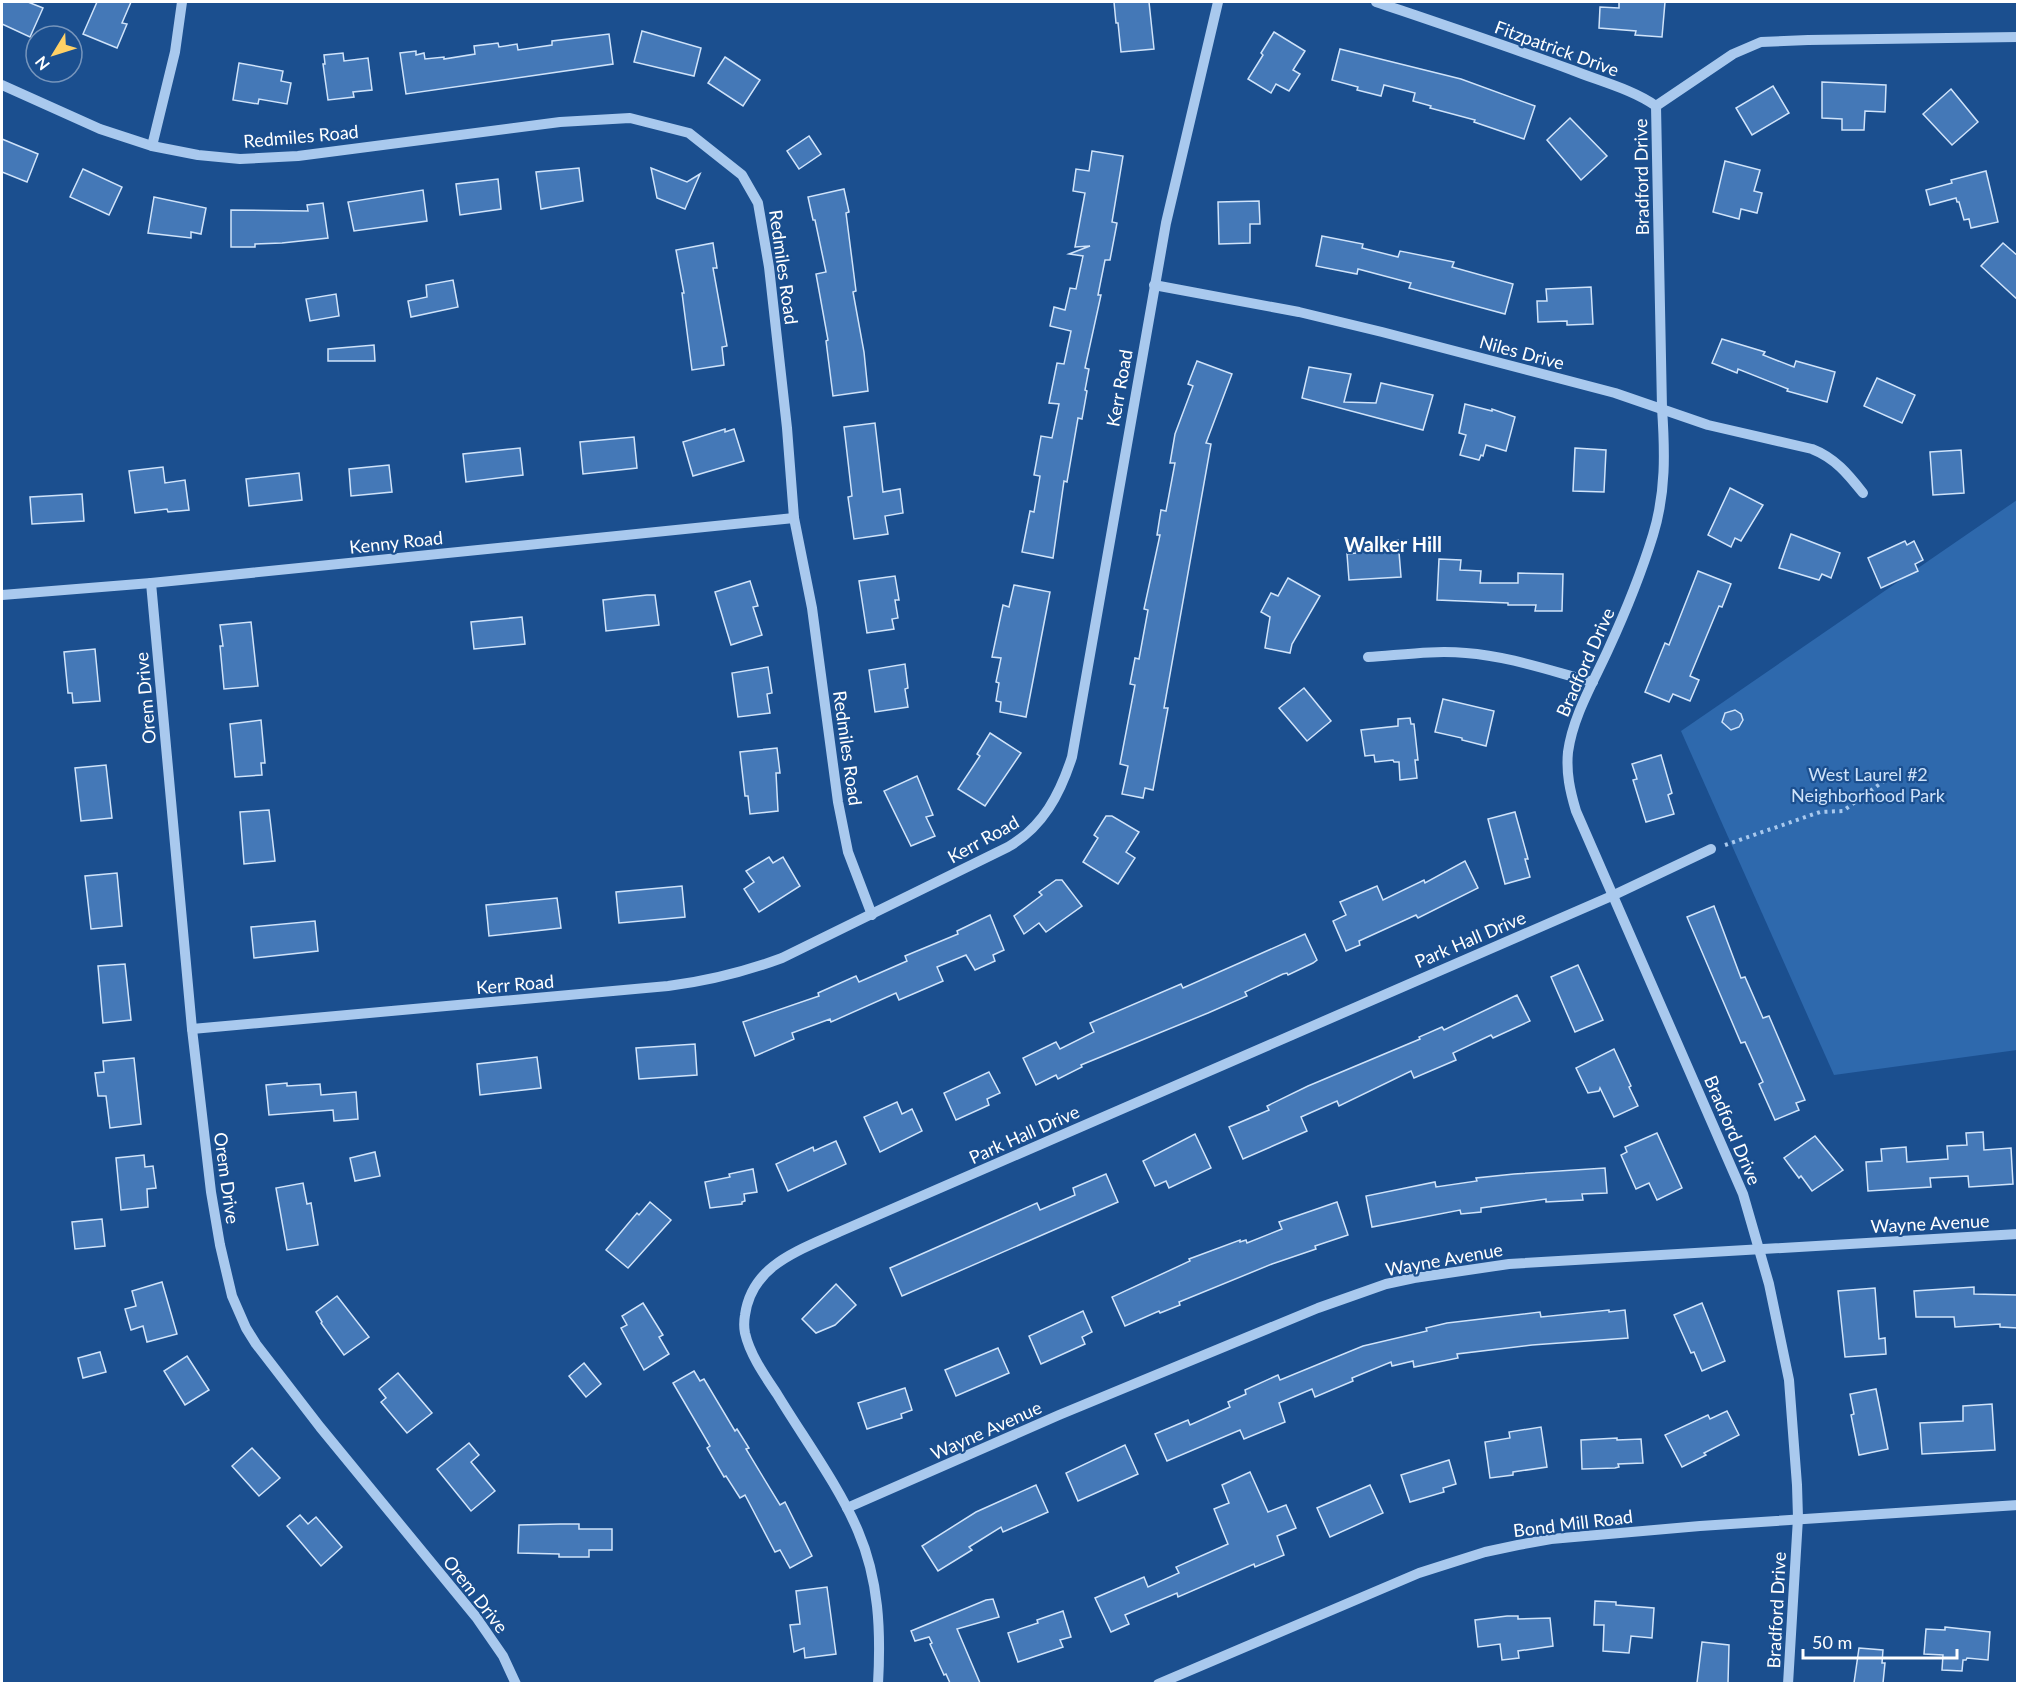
<svg xmlns="http://www.w3.org/2000/svg" width="2019" height="1685" viewBox="0 0 2019 1685" font-family="Lato,sans-serif">
<style>
.green{fill:#2e69ad}
.building{fill:#4478b7;stroke:#cfe3fa;stroke-width:1.5}
.lines{fill:none;stroke-linecap:round;stroke-linejoin:round}
.path{stroke:#a9c9ee;stroke-width:4;stroke-dasharray:3 4.5;stroke-linecap:butt}
.minor{stroke:#a9c9ee;stroke-width:10}
.labels{text-anchor:middle;dominant-baseline:central;stroke-width:4.5;stroke-linejoin:round;paint-order:stroke}
.street-label{font-size:18px;fill:#fff;stroke:#1b4f8f}
.park-label{font-size:18px;fill:#cfe3fa;stroke:#1b4f8f}
.neighbourhood-label{font-size:20px;font-weight:bold;fill:#fff;stroke:#1b4f8f}
</style>
<rect width="100%" height="100%" fill="#1b4f8f"/>
<path class="green" d="M2017,500V1050L1834,1075L1681,731Z"/>
<g class="building">
<path d="M2,2H28L43,8L30,37L2,24Z"/>
<path d="M97,2H131L122,23L127,24L117,48L83,34Z"/>
<path d="M1114,2H1149L1154,49L1121,52L1118,23H1116Z"/>
<path d="M1619,2H1665L1662,37L1635,35L1636,31L1599,28L1600,7L1619,8Z"/>
<path d="M642,31L701,48L694,76L634,62Z"/>
<path d="M1274,32L1305,51L1293,70L1300,74L1289,91L1276,84L1271,93L1248,79L1263,55L1261,53Z"/>
<path d="M609,34L613,64L406,94L400,53L416,51V55L424,53L425,59L444,57V59L475,54L474,46L498,43L499,47L517,44L518,50L552,45V41Z"/>
<path d="M1340,49L1461,79L1535,106L1524,139L1474,122L1475,120L1430,108L1431,106L1413,101L1415,93L1384,85L1381,96L1357,90L1358,87L1332,80Z"/>
<path d="M343,53L344,61L368,58L372,90L353,92L354,97L328,100L323,64H325L324,55Z"/>
<path d="M725,57L760,80L743,106L708,83Z"/>
<path d="M239,63L283,71L281,81L291,83L287,104L259,99L258,104L233,100Z"/>
<path d="M1822,82L1886,85L1885,112L1865,111L1864,130H1842V119L1822,118Z"/>
<path d="M1773,86L1789,113L1752,135L1736,108Z"/>
<path d="M1951,89L1978,122L1952,145L1923,114Z"/>
<path d="M1570,118L1607,156L1581,180L1547,140Z"/>
<path d="M809,136L821,154L799,169L787,151Z"/>
<path d="M2,139L38,154L27,182L2,172Z"/>
<path d="M1092,151L1123,156L1112,222L1117,223L1110,260H1105L1098,295H1101L1085,368L1089,369L1085,390L1087,391L1082,419L1078,418L1067,482L1064,481L1053,558L1022,552L1030,511L1034,512L1040,476L1034,475L1041,436L1052,438L1059,404L1049,403L1057,363L1064,364L1071,331L1050,326L1054,307L1065,310L1070,288L1076,289L1083,256L1069,254L1090,246L1075,247L1085,193L1073,191L1076,169L1089,171Z"/>
<path d="M1725,161L1760,170L1754,191L1762,193L1757,213L1741,209L1739,219L1713,212Z"/>
<path d="M579,168L583,201L541,209L536,172Z"/>
<path d="M651,168L687,182L700,174L685,209L657,198Z"/>
<path d="M83,169L122,187L109,215L70,197Z"/>
<path d="M1986,171L1998,222L1971,228L1969,219L1964,220L1959,202H1957L1956,198L1930,205L1926,190L1952,183L1951,180Z"/>
<path d="M498,179L501,209L460,215L456,184Z"/>
<path d="M844,189L849,212L846,213L856,291L853,292L864,352L868,391L833,396L826,341L828,340L816,274L826,272L815,220H813L808,197Z"/>
<path d="M423,190L427,221L354,231L348,202Z"/>
<path d="M154,197L206,208L201,234L191,232V238L148,233Z"/>
<path d="M1259,201L1260,224H1250V243L1219,244L1218,202Z"/>
<path d="M323,203L328,238L282,243L255,244V247H231V210L308,211L307,205Z"/>
<path d="M1322,236L1363,244L1362,248L1398,257L1400,251L1454,262L1452,267L1513,284L1505,314L1409,288L1411,283L1358,269L1357,274L1316,266Z"/>
<path d="M713,243L717,268H713L727,346L722,347L724,365L692,370L682,293H684L676,250Z"/>
<path d="M2003,243L2018,256V300L1981,266Z"/>
<path d="M453,280L458,307L411,317L408,301L427,297L426,285Z"/>
<path d="M1591,287L1593,324L1567,325V321L1538,322L1537,301H1547L1546,289Z"/>
<path d="M336,294L339,316L310,321L306,299Z"/>
<path d="M1722,339L1765,352L1763,355L1794,367L1796,361L1835,372L1827,402L1787,391L1788,389L1738,369L1737,373L1712,363Z"/>
<path d="M374,345L375,361H328V349Z"/>
<path d="M1197,361L1232,374L1206,443L1211,444L1164,708H1168L1153,790L1145,788L1143,798L1122,794L1128,766L1120,764L1135,685L1130,684L1135,658L1139,659L1148,610L1144,609L1160,535H1157L1161,510L1166,511L1175,463H1170L1175,434L1193,386L1188,384Z"/>
<path d="M1309,367L1351,374L1344,402L1376,403L1381,383L1433,395L1423,430L1302,398Z"/>
<path d="M1877,378L1915,395L1902,423L1864,406Z"/>
<path d="M1465,404L1492,411V409L1515,417L1506,451L1486,445L1483,456L1481,455L1479,460L1460,455L1466,435L1459,433Z"/>
<path d="M875,423L883,492L900,489L903,513L885,516L888,534L854,539L848,497L852,496L844,427Z"/>
<path d="M725,429V432L734,429L744,461L693,476L683,442Z"/>
<path d="M634,437L637,468L583,474L580,442Z"/>
<path d="M520,448L523,475L466,482L463,454Z"/>
<path d="M1575,448L1606,450L1604,492L1573,491Z"/>
<path d="M1961,450L1964,493L1933,495L1930,452Z"/>
<path d="M389,465L392,492L351,496L349,469Z"/>
<path d="M163,467L165,483L185,480L189,510L168,512L167,509L135,513L129,471Z"/>
<path d="M299,473L302,500L249,506L246,479Z"/>
<path d="M1730,488L1763,505L1741,541L1735,538L1731,547L1708,535Z"/>
<path d="M82,494L84,521L32,524L30,497Z"/>
<path d="M1791,534L1840,553L1831,578L1822,574L1819,580L1779,568Z"/>
<path d="M1398,540L1401,577L1349,580L1347,554L1356,553L1355,546Z"/>
<path d="M1905,541L1907,545L1914,541L1923,560L1915,564L1918,571L1881,588L1868,558Z"/>
<path d="M1439,559L1461,560L1460,570L1481,571L1480,583H1518V573L1563,574L1562,611H1535L1536,605H1508V603L1437,600Z"/>
<path d="M1698,571L1731,584L1722,607L1719,606L1690,676L1699,680L1690,701L1673,694L1669,702L1645,692L1665,643L1669,645Z"/>
<path d="M895,576L899,600H895L898,618L892,619L894,629L867,633L859,581Z"/>
<path d="M1288,578L1320,596L1292,644L1290,653L1265,648L1270,617L1261,612L1271,593L1278,596Z"/>
<path d="M750,581L758,606L753,607L762,635L731,645L715,592Z"/>
<path d="M1014,585L1050,592L1026,717L1000,712L1001,702L996,701L999,683L996,682L1001,658L992,657L1003,605L1009,607Z"/>
<path d="M647,595H655L659,625L606,631L603,600Z"/>
<path d="M522,617L525,644L474,649L471,622Z"/>
<path d="M251,622L258,686L224,689L220,646H223L220,625Z"/>
<path d="M95,649L100,701L73,703L72,693H68L64,652Z"/>
<path d="M905,664L908,688L905,689L908,707L875,712L869,670Z"/>
<path d="M768,667L772,693L767,694L770,713L738,717L732,673Z"/>
<path d="M1304,688L1331,721L1307,741L1279,708Z"/>
<path d="M1443,699L1494,711L1486,746L1462,740V738L1435,732Z"/>
<path d="M1735,710L1741,714L1743,720L1739,727L1731,730L1722,722L1725,713Z"/>
<path d="M1410,718L1411,724H1414L1418,760H1415L1417,778L1400,780L1399,762H1394L1393,760L1375,762L1374,755L1365,756L1361,730L1398,726V719Z"/>
<path d="M261,720L265,763H261L262,775L235,777L230,724Z"/>
<path d="M990,733L1021,753L985,806L958,789L980,756L977,754Z"/>
<path d="M777,748L780,773H776L778,811L750,814L748,796H745L740,752Z"/>
<path d="M1661,755L1672,793L1668,795L1674,814L1646,822L1633,780L1637,779L1632,764Z"/>
<path d="M106,765L112,818L81,821L75,768Z"/>
<path d="M917,776L933,815L926,817L935,836L911,846L884,791Z"/>
<path d="M269,810L275,861L244,864L240,812Z"/>
<path d="M1515,812L1528,859H1525L1530,877L1505,884L1488,819Z"/>
<path d="M1106,816H1112L1139,832L1126,852L1135,858L1118,884L1083,862L1098,838L1094,835Z"/>
<path d="M769,857L773,863L783,857L800,886L759,912L744,889L754,882L746,871Z"/>
<path d="M1465,861L1478,888L1418,918L1416,915L1359,941L1360,945L1346,951L1333,921L1346,915L1340,902L1377,886L1383,900L1424,880L1425,883Z"/>
<path d="M117,873L122,926L91,929L85,876Z"/>
<path d="M1056,880H1062L1082,906L1046,932L1039,923L1024,934L1014,916L1042,895L1039,892Z"/>
<path d="M682,886L685,917L619,923L616,892Z"/>
<path d="M557,898L561,928L489,936L486,905Z"/>
<path d="M1714,906L1741,978L1745,977L1763,1018L1769,1016L1805,1100L1796,1103L1799,1110L1775,1120L1759,1084L1763,1082L1745,1042L1741,1043L1687,917Z"/>
<path d="M990,915L1004,950L993,955L995,961L975,970L966,955L937,967L943,981L899,1000L896,993L831,1022L830,1019L792,1033L794,1039L755,1056L743,1022L819,996L818,993L856,976L859,982L907,961L905,956L958,934L957,931Z"/>
<path d="M315,921L318,951L254,958L251,927Z"/>
<path d="M1305,934L1317,960L1313,963L1288,975L1287,973L1283,974L1245,992L1247,996L1208,1013L1081,1065L1082,1067L1058,1079L1056,1075L1036,1085L1023,1058L1056,1042L1060,1049L1094,1032L1090,1023L1181,984L1183,988Z"/>
<path d="M125,964L131,1020L103,1023L98,966Z"/>
<path d="M1578,965L1603,1020L1575,1032L1551,977Z"/>
<path d="M1517,995L1530,1021L1493,1038L1491,1035L1453,1053L1456,1060L1414,1078L1411,1071L1339,1106L1337,1101L1301,1117L1307,1131L1243,1159L1229,1127L1269,1110L1267,1106L1308,1086L1420,1039L1419,1037L1442,1027L1444,1030Z"/>
<path d="M695,1044L697,1075L639,1079L636,1048Z"/>
<path d="M1614,1049L1631,1086L1629,1087L1638,1106L1614,1117L1600,1088L1599,1091L1588,1093L1576,1068Z"/>
<path d="M537,1057L541,1088L480,1095L477,1064Z"/>
<path d="M134,1058L141,1124L110,1128L106,1096H98L95,1073L104,1072L103,1061Z"/>
<path d="M989,1072L1000,1093L987,1099L989,1105L956,1120L944,1093Z"/>
<path d="M287,1083V1086L320,1084L321,1095L356,1092L358,1119L334,1121L333,1110L269,1115L266,1085Z"/>
<path d="M897,1102L902,1114L912,1109L922,1131L880,1152L864,1117Z"/>
<path d="M1983,1132L1984,1150L2011,1148L2013,1184L1969,1187L1968,1176L1930,1178L1931,1187L1868,1191L1866,1162L1882,1161L1881,1149L1906,1147L1907,1162L1948,1159L1947,1146L1967,1145L1966,1133Z"/>
<path d="M1657,1133L1682,1188L1657,1200L1649,1183L1636,1189L1621,1155L1627,1152L1625,1147Z"/>
<path d="M1195,1134L1211,1168L1169,1188L1166,1181L1155,1186L1143,1161Z"/>
<path d="M1815,1136L1843,1170L1812,1191L1801,1176L1799,1178L1784,1158Z"/>
<path d="M836,1141L846,1164L788,1191L776,1164L813,1147L814,1151Z"/>
<path d="M375,1152L380,1176L355,1181L350,1158Z"/>
<path d="M144,1155L145,1167L153,1166L156,1188L147,1189L148,1207L121,1210L116,1158Z"/>
<path d="M1605,1168L1607,1193L1582,1194L1583,1200L1546,1202V1199L1481,1208V1212L1461,1214L1460,1210L1372,1227L1366,1196L1435,1182L1436,1187L1477,1181L1476,1178L1514,1174Z"/>
<path d="M753,1169L757,1192L744,1194L745,1201L742,1202V1204L710,1208L705,1182L730,1177L729,1174Z"/>
<path d="M1106,1174L1118,1202L902,1296L890,1268L1037,1203L1040,1210L1075,1195L1073,1188Z"/>
<path d="M303,1183L307,1204L311,1203L318,1245L287,1250L276,1188Z"/>
<path d="M650,1202L671,1220L628,1268L606,1250L637,1213L639,1215Z"/>
<path d="M1337,1202L1348,1235L1315,1246L1316,1249L1272,1264L1179,1302L1180,1305L1160,1313L1159,1311L1125,1326L1112,1297L1190,1261L1189,1259L1240,1240V1242L1246,1240L1247,1243L1282,1229L1279,1222Z"/>
<path d="M102,1219L105,1246L75,1249L72,1222Z"/>
<path d="M162,1282L177,1334L147,1342L143,1326L131,1330L125,1309L136,1306L132,1291Z"/>
<path d="M836,1284L856,1305L835,1325L816,1333L802,1319Z"/>
<path d="M1974,1287V1294L2018,1295V1328L2000,1327V1324L1955,1327L1954,1317H1916L1914,1291Z"/>
<path d="M1875,1288L1879,1339L1885,1338L1886,1354L1845,1357L1838,1291Z"/>
<path d="M337,1296L369,1337L344,1355L321,1323L322,1322L316,1312Z"/>
<path d="M643,1303L663,1335L659,1337L669,1354L644,1370L621,1328L627,1325L622,1316Z"/>
<path d="M1702,1303L1725,1361L1702,1371L1694,1352L1691,1353L1674,1315Z"/>
<path d="M1609,1310V1312L1625,1310L1628,1338L1532,1345L1457,1354L1458,1358L1414,1367L1413,1361L1392,1366L1391,1362L1352,1378L1353,1381L1315,1397L1312,1389L1279,1403L1285,1422L1244,1439L1240,1430L1167,1461L1155,1434L1188,1420L1190,1425L1230,1407L1228,1402L1246,1394L1245,1390L1278,1375L1280,1380L1363,1346L1427,1331L1426,1328L1447,1323L1540,1312L1541,1317Z"/>
<path d="M1083,1311L1092,1332L1082,1337L1085,1344L1041,1364L1029,1336Z"/>
<path d="M998,1348L1009,1373L956,1396L945,1370Z"/>
<path d="M100,1352L106,1372L83,1378L78,1358Z"/>
<path d="M187,1356L209,1390L185,1405L164,1371Z"/>
<path d="M584,1363L601,1384L586,1397L569,1376Z"/>
<path d="M694,1371L700,1381L704,1379L735,1431L737,1429L749,1448L746,1449L780,1505L785,1502L812,1556L790,1568L780,1550L775,1552L745,1495L740,1498L726,1476L724,1477L707,1448L710,1446L673,1383Z"/>
<path d="M398,1373L432,1413L407,1433L381,1402L386,1398L379,1389Z"/>
<path d="M905,1388L912,1410L901,1414L902,1418L867,1429L858,1403Z"/>
<path d="M1876,1389L1888,1449L1859,1455L1851,1415L1854,1414L1850,1394Z"/>
<path d="M1992,1404L1995,1450L1922,1454L1920,1423L1963,1421V1406Z"/>
<path d="M1727,1411L1739,1435L1704,1453L1706,1455L1682,1467L1665,1435L1708,1415L1710,1419Z"/>
<path d="M1541,1427L1547,1467L1513,1472V1475L1490,1478L1485,1442L1510,1438L1509,1432Z"/>
<path d="M1617,1438V1440L1641,1439L1643,1463L1618,1464L1619,1467L1615,1468L1582,1469L1581,1440Z"/>
<path d="M469,1443L479,1455L471,1462L495,1491L471,1511L437,1469Z"/>
<path d="M1125,1445L1138,1474L1078,1501L1066,1473Z"/>
<path d="M252,1448L280,1478L259,1496L232,1466Z"/>
<path d="M1449,1460L1456,1484L1443,1488L1444,1492L1410,1502L1401,1475Z"/>
<path d="M1250,1472L1268,1512L1286,1505L1296,1528L1277,1536L1284,1555L1255,1567L1254,1564L1178,1597L1177,1593L1125,1615L1129,1624L1111,1632L1095,1598L1144,1577L1148,1587L1179,1573L1176,1567L1228,1544L1214,1509L1229,1503L1222,1485Z"/>
<path d="M1036,1485L1048,1512L1003,1532L1001,1527L969,1547L972,1550L938,1571L922,1546L976,1512Z"/>
<path d="M1370,1485L1383,1513L1330,1537L1317,1508Z"/>
<path d="M300,1515L308,1524L316,1517L342,1547L321,1566L287,1526Z"/>
<path d="M560,1524H579V1529H612V1550H589V1557H559V1554L518,1553L519,1525Z"/>
<path d="M827,1587L836,1654L805,1658L804,1648L794,1652L790,1625L800,1624L796,1591Z"/>
<path d="M993,1599L999,1617L957,1629L980,1683H950L946,1674L944,1675L930,1644L932,1643L929,1637L915,1641L911,1631L986,1600Z"/>
<path d="M1595,1601L1616,1602V1605L1654,1608L1652,1638L1631,1636L1629,1653L1603,1651L1604,1625H1594Z"/>
<path d="M1063,1611L1071,1637L1060,1640L1063,1647L1018,1662L1008,1633L1038,1623L1037,1620Z"/>
<path d="M1507,1616H1518V1619L1550,1618L1553,1646L1518,1651L1519,1658L1502,1660L1500,1644L1478,1647L1475,1620Z"/>
<path d="M1945,1627L1990,1632L1988,1660L1967,1658L1966,1660H1963L1962,1671L1942,1670L1943,1655L1924,1654L1926,1629L1945,1630Z"/>
<path d="M1702,1642L1729,1645L1728,1683H1697Z"/>
<path d="M1859,1648L1883,1650L1882,1663H1885L1883,1683H1854Z"/>
</g>
<g class="lines">
<path class="path" d="M1725,845L1820,812L1843,811L1888,778"/>
<g class="minor">
<path d="M1376,2C1441,24 1507,46 1572,70C1599,81 1632,89 1656,106"/>
<path d="M2,85L100,129L152,146L198,155L240,159L298,156L560,122L630,118L689,133L742,175L758,203L769,267L787,428L794,518L812,608L838,802L848,852L872,915"/>
<path d="M1656,106L1662,408C1665,452 1666,493 1653,535C1641,574 1625,613 1608,650C1593,683 1573,716 1568,752C1566,773 1570,791 1576,811L1743,1194L1769,1284L1789,1380L1797,1485L1798,1518L1788,1684"/>
<path d="M1656,106L1733,54L1761,42L1808,40L2018,37"/>
<path d="M152,146L175,52L182,2"/>
<path d="M1154,285L1299,312L1382,332L1615,393L1708,425L1812,449C1835,458 1848,474 1863,493"/>
<path d="M151,583L192,1029L211,1192L220,1245L232,1296L246,1328L256,1344L320,1427L476,1617L503,1656L516,1684"/>
<path d="M2,595L151,583L794,518"/>
<path d="M1368,657C1400,655 1433,650 1466,653C1508,656 1551,671 1593,682"/>
<path d="M192,1029L668,986C708,981 744,972 782,958L1008,847C1043,827 1060,794 1072,757L1166,223L1218,2"/>
<path d="M847,1508L1059,1415L1318,1308L1386,1284L1414,1278L1509,1264L2018,1234"/>
<path d="M878,1684C881,1631 879,1580 858,1531C839,1486 803,1437 777,1394C765,1376 750,1355 745,1333C744,1328 744,1321 745,1315C752,1265 798,1251 839,1232L1614,895L1711,849"/>
<path d="M1158,1684L1419,1573L1485,1552L1518,1545L1551,1539L1700,1526L2018,1505"/>
</g>
</g>
<g class="labels">
<g class="street-label">
<text transform="translate(1557 48) rotate(20)">Fitzpatrick Drive</text>
<text transform="translate(301 136) rotate(-5)">Redmiles Road</text>
<text transform="translate(1641 177) rotate(-91)">Bradford Drive</text>
<text transform="translate(784 267) rotate(82)">Redmiles Road</text>
<text transform="translate(1522 352) rotate(15)">Niles Drive</text>
<text transform="translate(1119 388) rotate(-80)">Kerr Road</text>
<text transform="translate(396 542) rotate(-6)">Kenny Road</text>
<text transform="translate(1585 662) rotate(-66)">Bradford Drive</text>
<text transform="translate(145 698) rotate(-95)">Orem Drive</text>
<text transform="translate(848 748) rotate(82)">Redmiles Road</text>
<text transform="translate(983 839) rotate(-29)">Kerr Road</text>
<text transform="translate(1470 939) rotate(-23)">Park Hall Drive</text>
<text transform="translate(515 984) rotate(-5)">Kerr Road</text>
<text transform="translate(1733 1130) rotate(67)">Bradford Drive</text>
<text transform="translate(1024 1134) rotate(-24)">Park Hall Drive</text>
<text transform="translate(227 1178) rotate(82)">Orem Drive</text>
<text transform="translate(1930 1223) rotate(-3)">Wayne Avenue</text>
<text transform="translate(1444 1259) rotate(-10)">Wayne Avenue</text>
<text transform="translate(986 1430) rotate(-24)">Wayne Avenue</text>
<text transform="translate(1573 1523) rotate(-7)">Bond Mill Road</text>
<text transform="translate(476 1594) rotate(52)">Orem Drive</text>
<text transform="translate(1776 1610) rotate(-87)">Bradford Drive</text>
</g>
<g class="park-label">
<text x="1868" y="774">West Laurel #2<tspan x="1868" dy="21">Neighborhood Park</tspan></text>
</g>
<g class="neighbourhood-label">
<text x="1393" y="544">Walker Hill</text>
</g>
</g>
<rect width="2019" height="1685" fill="none" stroke="#ffffff" stroke-width="6"/>
<g transform="translate(54 54) rotate(232)"><circle r="28" fill="#1b4f8f" stroke="#7695bc" stroke-width="1.5"/>
<path d="M0-4.5L10 22L0 15L-10 22Z" fill="#ffd166"/>
<text y="-9" font-size="16" font-weight="bold" text-anchor="middle" fill="#ffffff">N</text>
</g>
<path d="M1803 1649v9h154v-9" fill="none" stroke="#ffffff" stroke-width="3"/>
<text x="1812" y="1649" font-size="18" fill="#ffffff" stroke="#1b4f8f" stroke-width="4.5" paint-order="stroke">50 m</text>
</svg>
